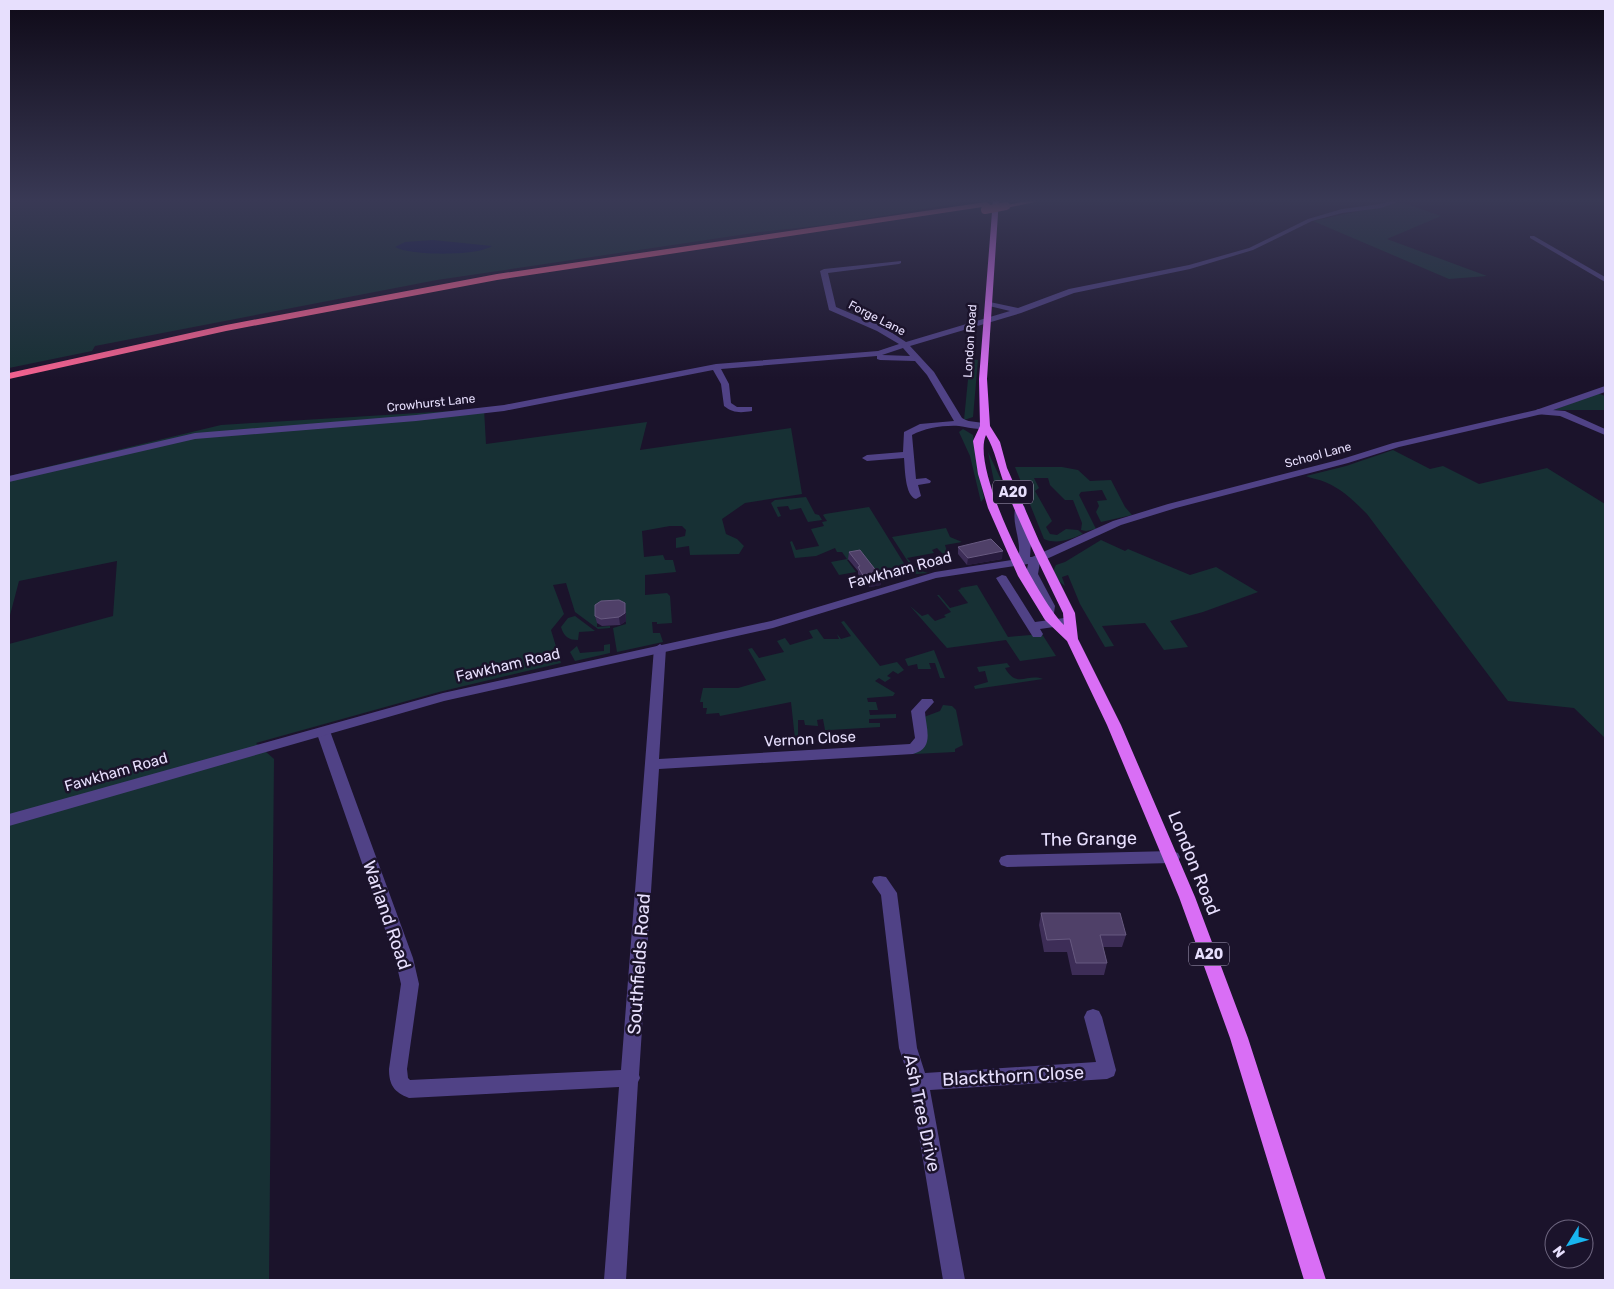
<svg xmlns="http://www.w3.org/2000/svg" width="1614" height="1289" viewBox="0 0 1614 1289" font-family="Rubik,sans-serif">
<style>
.green{fill:#173034}
.water{fill:#0f1a48}
.lines{fill:none;stroke-linecap:round;stroke-linejoin:round}
.minor{fill:#504286;fill-rule:evenodd}
.tertiary{fill:#504286;fill-rule:evenodd}
.primary{fill:#d96ef5;fill-rule:evenodd}
.motorway{fill:#f46290;fill-rule:evenodd}
.motorway-bridge{stroke:#f46290;stroke-width:8}
.wall{fill:#3d2d57}
.shaded-wall{fill:#281b3e}
.building{fill:#4f4068;stroke:#675980}
.labels{text-anchor:middle;dominant-baseline:central;stroke-width:5;stroke-linejoin:round;paint-order:stroke}
.far-street-label{font-size:12px;fill:#e7dffd;stroke:#1b132b}
.shield{fill:#1b132b;stroke:#aaa2be;stroke-width:1}
.shield-label{font-size:14px;font-weight:bold;fill:#e7dffd}
.street-label{font-size:15px;fill:#e7dffd;stroke:#1b132b}
.near-street-label{font-size:18px;fill:#e7dffd;stroke:#1b132b}
</style>
<rect width="100%" height="100%" fill="#1b132b"/>
<g class="green">
<path d="M9,199H983L834,224L760,232L437,280L95,346L92,351L9,368Z"/>
<path d="M1401,202L1441,216L1387,239L1487,276L1449,279L1313,221Z"/>
<path d="M970,359L978,360L973,417L964,420Z"/>
<path d="M1597,393L1605,396V410H1554Z"/>
<path d="M484,409L486,444L647,422L640,450L791,428L802,494L745,503L722,519L726,534L737,539L744,546L739,554L690,555L689,546L676,548V538L685,536L686,530L682,526H670L642,531L644,557L663,555L665,560H673L676,572L645,575V595L667,593L670,596L672,623L657,624V622H652L653,633H660L663,642L617,652L613,628L626,624L625,607L611,608L597,623V627L610,626V628L598,629L575,612L566,583L553,585L564,614L551,630L561,663L439,692L256,743L274,759L269,1280H9V644L113,616L117,561L19,581L9,619V476L221,425Z"/>
<path d="M963,429L973,435L977,464L984,498L981,502L970,456L959,432Z"/>
<path d="M1393,450L1430,469L1443,466L1479,484L1547,468L1605,504V738L1574,708L1508,701L1367,514C1354,501 1342,489 1325,482C1319,479 1312,479 1306,476L1346,466Z"/>
<path d="M988,452L1012,503L998,501Z"/>
<path d="M1015,467H1062L1078,470L1090,481L1111,480L1125,507L1132,515L1101,522L1096,512L1099,506L1097,501L1107,500L1102,490L1081,492L1079,495L1096,529L1086,531L1081,530L1082,523L1073,500H1065L1050,485L1048,478H1034L1039,488L1035,491L1052,521L1046,527L1050,534L1057,535L1066,529L1078,530L1083,534C1070,539 1058,545 1044,539Z"/>
<path d="M806,497L815,514L819,515L822,520L808,522L801,508L790,510L788,506L777,507L781,516L778,517L771,503L775,500Z"/>
<path d="M869,507L905,565L872,573L859,557L847,560L856,572L839,575L831,562L847,559L842,552H837L835,548L816,556L795,558L790,542L792,541L796,550L819,546L811,529L824,526L822,522L827,521L823,515L825,514Z"/>
<path d="M946,528L950,537L962,542L945,545L948,555H944L937,548L932,550L934,553L907,558L918,570L928,573L916,574L892,537Z"/>
<path d="M1101,540L1125,551L1128,549L1190,575L1216,567L1258,592L1203,612L1170,621L1188,647L1164,650L1145,623L1102,626L1114,646L1105,647L1080,604L1068,575L1062,577L1065,586C1059,581 1050,574 1056,565L1065,562Z"/>
<path d="M977,585L1008,637L1042,634L1056,656L1020,661L1006,640L947,648L910,606L922,616L928,614L935,621L946,617L944,615L951,612L937,595H939L950,608L968,603L958,590L961,589L960,588Z"/>
<path d="M575,616L595,631L579,632L578,640C569,640 564,637 561,627L568,618Z"/>
<path d="M844,621L880,666L897,662L904,670L898,674L893,671L887,676L891,678L885,682L879,678L875,681L895,693L893,696L867,698L868,702H876L878,710H869L870,715L896,714V718L869,719V723H880V727L830,730L831,737H829L828,730H825L823,719L817,720L818,726L805,725L804,720H798V738L795,739L791,702L720,716L719,713L706,714L707,708H703V702H700L703,688H738L766,680L748,649L752,648L759,658L784,652L777,641L785,638L790,645L813,638L809,631L817,629L824,639H839L837,634L841,639L851,636L841,622Z"/>
<path d="M610,644V653L575,661L570,652L577,646L580,653L604,651V645Z"/>
<path d="M934,650L945,678H940L935,663H929L931,669H918L917,664L908,666L905,659Z"/>
<path d="M1007,663L1010,667L1005,668C1017,689 1027,673 1043,679L975,689L974,686L988,682L985,671L979,672L977,667Z"/>
<path d="M943,705L952,706L956,710L963,745L955,749V752L914,754L924,717L940,711Z"/>
</g>
<path class="water" d="M433,240L492,246C478,256 411,256 395,247L405,242Z"/>
<g class="lines">
<g class="minor">
<path d="M1397,199H1405L1381,208L1342,213L1312,221L1253,250L1190,269L1074,293L1021,313L910,346L934,372L962,418C970,424 982,420 990,426C982,432 968,427 959,426C944,425 925,428 912,435L916,479L926,478L931,481L930,483L918,485L921,496L916,499C905,496 905,469 904,458L867,461L862,458L867,455L903,452L904,432L920,424L954,421L927,375L915,361L880,360L877,359V356L721,369L729,384L731,403L737,407H752V411C740,413 733,413 724,406L721,384L713,370L504,411L416,421L195,439L9,482V476L195,433L416,415L504,405L716,364L878,351L899,344L877,331L829,310L820,271L824,269L901,261V263L899,264L828,273L836,307L883,327L906,342L1010,311L985,305V301L1018,308L1069,289L1189,265L1249,248L1308,219L1342,209L1380,204ZM903,348L910,356L882,355Z"/>
<path d="M1530,236H1534L1605,277V282L1530,238Z"/>
<path d="M1539,409L1565,411L1605,429V435L1560,416L1536,414V410Z"/>
<path d="M1002,575L1006,576L1035,622L1064,618L1068,619L1070,622L1068,625L1040,629L1043,634L1041,637H1033L996,578Z"/>
<path d="M660,644L666,648L659,759L910,744L915,738L911,711L922,699H932L934,702L925,712C926,729 935,748 913,754L659,769L639,1075L640,1078L638,1082L626,1280H604L619,1087L409,1098C394,1092 389,1085 389,1069L401,984L395,958L316,731L318,728H328L330,731L413,958L419,984L407,1069L408,1078L410,1080L621,1070L654,648Z"/>
<path d="M1172,851L1178,853L1180,857L1178,861L1172,863L1007,867L1001,865L999,861L1001,857L1007,855Z"/>
<path d="M880,876L886,877L897,893L917,1048L925,1073L1096,1062L1084,1017L1087,1011L1093,1009L1099,1011L1102,1017L1116,1070L1114,1076L1107,1079L930,1090L965,1280H943L910,1082L899,1048L881,895L872,882L874,877Z"/>
</g>
<path class="tertiary" d="M1605,386V392L1542,414L1399,447L1348,463L1176,508L1121,525L1040,562L1038,574L1055,606L1053,620L1049,621L1043,617V606L1026,574L1028,564L936,578L773,628L444,701L9,826V814L443,693L771,621L935,572L1018,559C1023,542 1010,522 1016,506H1024L1025,508L1031,542L1030,557H1032L1113,521L1168,504L1342,459L1393,443L1536,410Z"/>
<path class="primary" d="M993,199H999L987,379L990,426L1000,442L1007,468L1039,541L1075,613L1078,639L1121,725L1195,897L1248,1038L1326,1280H1304L1230,1038L1179,897L1107,725L1067,641L1045,620L1018,576L988,508L978,474L973,441L980,426L979,379ZM986,435C995,449 999,472 1006,489C1023,531 1043,572 1063,613L1064,625C1038,600 970,469 986,435Z"/>
<g class="motorway">
<path d="M1036,199H1049L1006,208L1002,206Z"/>
<path d="M986,202L990,204L989,206L497,280L226,331L9,379V373L226,325L497,274Z"/>
</g>
<path class="motorway-bridge" d="M985,210L1006,206"/>
</g>
<g class="wall">
<path d="M958,547L1002,559L967,565L958,554Z"/>
<path d="M849,552L881,577V585L870,587L867,584H864L858,574V571L848,559Z"/>
<path d="M625,603L626,621L620,625L602,626L597,623L595,616Z"/>
<path d="M1041,913L1126,935L1122,947H1103L1107,963L1104,975H1072L1067,952H1044L1039,925Z"/>
</g>
<g class="shaded-wall">
<path d="M1003,551L1002,559L967,565L968,558Z"/>
<path d="M867,576V584H864V577Z"/>
<path d="M881,577V585L870,587V580Z"/>
<path d="M625,603L626,621L620,625L619,617Z"/>
</g>
<g class="building">
<path d="M991,539L1003,551L968,558L958,547Z"/>
<path d="M860,550L881,577L870,580L867,576L864,577L858,567L860,566L849,552Z"/>
<path d="M619,600L625,603V613L619,617L601,619L595,616V605L601,601Z"/>
<path d="M1041,913H1120L1126,935H1100L1107,963H1076L1070,939L1047,940Z"/>
</g>
<linearGradient id="sky" x2="0" y2="1"><stop stop-color="#0f0a18"/><stop offset="0.53" stop-color="#393955"/><stop offset="1" stop-color="#393955" stop-opacity="0"/></linearGradient>
<rect width="1614" height="379" fill="url(#sky)"/>
<g class="labels">
<g class="far-street-label">
<text transform="translate(877 318) rotate(27)">Forge Lane</text>
<text transform="translate(970 341) rotate(-86)">London Road</text>
<text transform="translate(431 403) rotate(-6)">Crowhurst Lane</text>
<text transform="translate(1318 455) rotate(-15)">School Lane</text>
</g>
<g class="shield">
<rect x="993" y="480.5" width="40" height="23" rx="4"/>
<rect x="1189" y="942.5" width="40" height="23" rx="4"/>
</g>
<g class="shield-label">
<text x="1013" y="492">A20</text>
<text x="1209" y="954">A20</text>
</g>
<g class="street-label">
<text transform="translate(900 570) rotate(-15)">Fawkham Road</text>
<text transform="translate(508 665) rotate(-13)">Fawkham Road</text>
<text transform="translate(810 739) rotate(-3)">Vernon Close</text>
<text transform="translate(116 772) rotate(-16)">Fawkham Road</text>
</g>
<g class="near-street-label">
<text transform="translate(1089 839) rotate(-1)">The Grange</text>
<text transform="translate(1194 863) rotate(68)">London Road</text>
<text transform="translate(387 915) rotate(71)">Warland Road</text>
<text transform="translate(639 964) rotate(-86)">Southfields Road</text>
<text transform="translate(1013 1076) rotate(-3)">Blackthorn Close</text>
<text transform="translate(922 1113) rotate(78)">Ash Tree Drive</text>
</g>
</g>
<rect width="1614" height="1289" fill="none" stroke="#e7dffd" stroke-width="20"/>
<g transform="translate(1569 1244) rotate(233)"><circle r="24" fill="#1b132b" stroke="#6d657f"/>
<path d="M0-4L9 19L0 12L-9 19Z" fill="#18b5ef"/>
<text y="-8" font-size="14" font-weight="bold" text-anchor="middle" fill="#e7dffd">N</text>
</g>
</svg>
